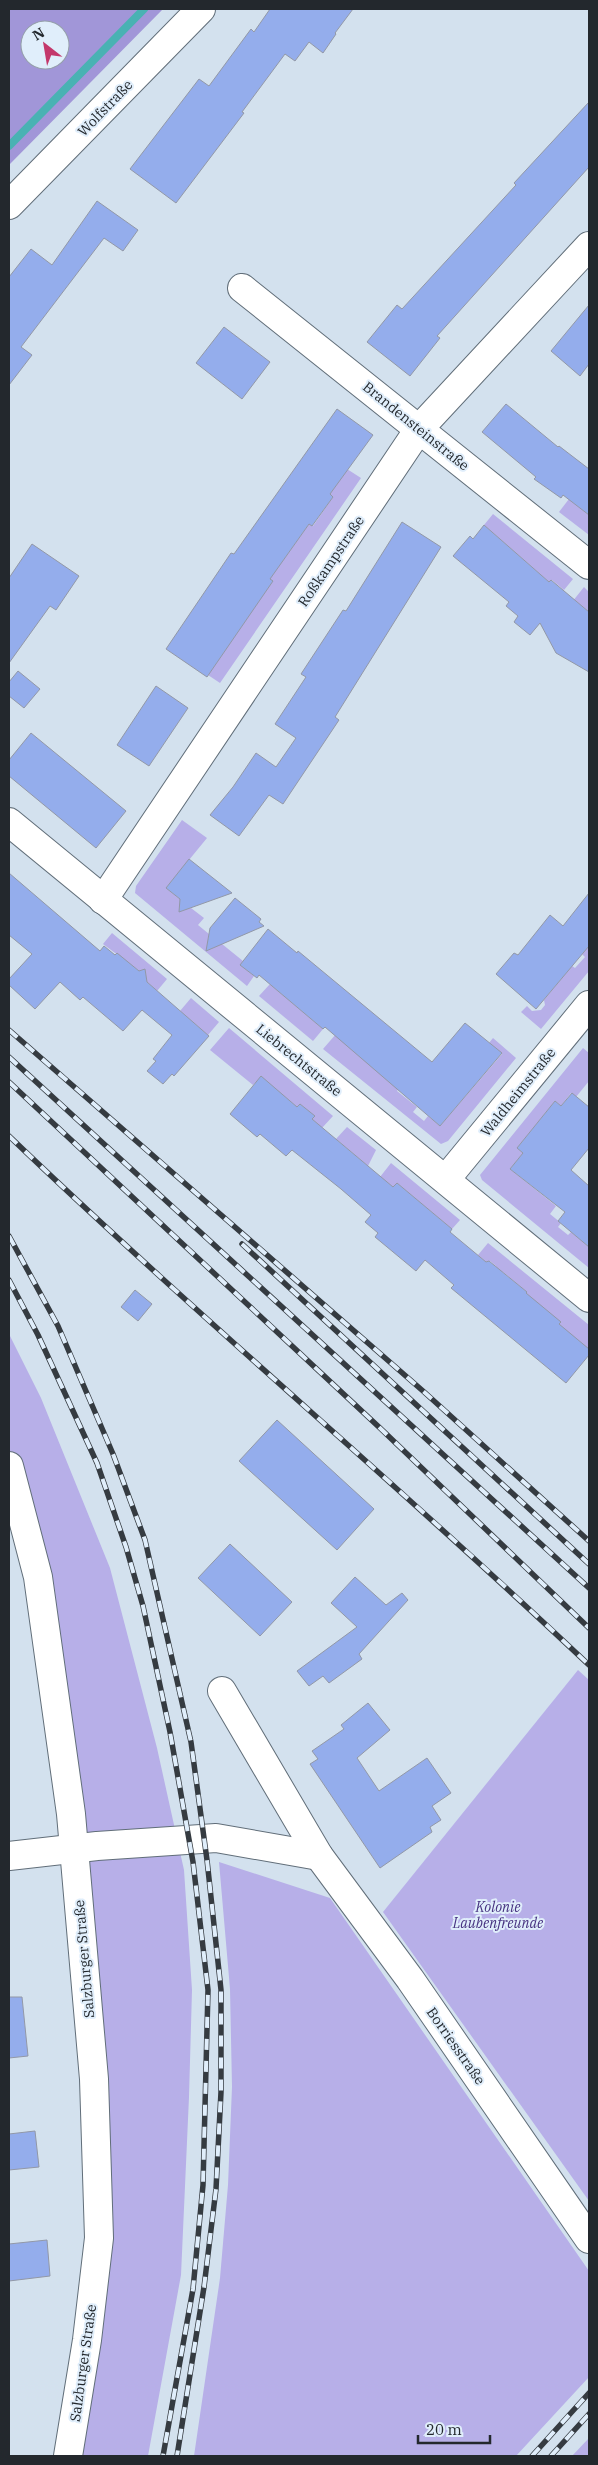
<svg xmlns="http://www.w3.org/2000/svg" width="598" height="2465" viewBox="0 0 598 2465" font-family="'IBM Plex Serif',serif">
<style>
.green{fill:#b7afe8}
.forest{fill:#a196d8;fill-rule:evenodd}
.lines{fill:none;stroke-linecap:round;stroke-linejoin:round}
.stream{stroke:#49b2b3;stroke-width:8}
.building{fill:#94adec;stroke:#9298a7}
.minor-casing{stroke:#616e79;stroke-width:30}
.tertiary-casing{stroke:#616e79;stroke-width:30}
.minor{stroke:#fff;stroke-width:28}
.tertiary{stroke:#fff;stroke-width:28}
.rail-casing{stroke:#353b41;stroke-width:5.5}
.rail{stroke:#e0eefb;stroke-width:4;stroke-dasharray:11;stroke-linecap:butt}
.labels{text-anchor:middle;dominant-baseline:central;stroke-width:4;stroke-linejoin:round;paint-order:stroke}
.street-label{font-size:14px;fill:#23282d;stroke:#e0eefb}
.park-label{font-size:14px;font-style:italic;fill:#473381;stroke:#e0eefb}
</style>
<rect width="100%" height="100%" fill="#d3e1ee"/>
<g class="green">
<path d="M347,469L361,478L220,683L208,675L272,581L258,571L282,562L309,524L313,526L333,497L330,494Z"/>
<path d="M569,499L589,515V535L559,512Z"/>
<path d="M493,514L573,579L564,590L552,580L549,582L484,525Z"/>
<path d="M584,587L589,592V612L582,606L557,621Z"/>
<path d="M182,820L207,838L166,888L180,899V903L187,909L191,908L204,918L198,925L209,934L208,940L222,944L243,961L241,965L254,976L247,986L135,893L136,886Z"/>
<path d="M589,922V971L541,1029L521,1012L527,1006L532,1011L541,1010L545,1005L544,1000L572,966L575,968L585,957L582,954L588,947L577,937Z"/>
<path d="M112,933L167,979L157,991L146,981V976L103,944Z"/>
<path d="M270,984L323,1029L313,1041L259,996Z"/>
<path d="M191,998L219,1022L208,1035L180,1011Z"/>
<path d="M343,1026L399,1088L397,1091L417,1107L413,1112L424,1121L428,1116L440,1126L502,1054L489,1043L493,1038L516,1058L448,1141L441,1144L323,1049Z"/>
<path d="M229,1028L333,1116L322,1128L312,1119L314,1116L300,1104L297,1107L261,1077L253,1085L210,1050Z"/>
<path d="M583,1048L589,1053V1081L576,1097L571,1093L561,1106L555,1101L517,1148L523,1153L510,1169L556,1206L550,1214L561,1223L558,1227L568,1235L571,1232L589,1247V1268L482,1180L480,1175Z"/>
<path d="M347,1127L376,1150L368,1166L336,1139Z"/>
<path d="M391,1163L460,1220L452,1229L397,1183L393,1187L380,1177Z"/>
<path d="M488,1243L589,1325V1349L557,1327L560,1322L526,1294L527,1292L503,1272L500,1274L497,1271L496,1266L490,1261L486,1262L478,1255Z"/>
<path d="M9,1334L41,1398L110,1568L157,1748L184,1870L192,1990L189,2097L181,2275L148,2456H68L99,2238L75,1848L9,1466Z"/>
<path d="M578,1670L589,1680V2201L383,1912Z"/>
<path d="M219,1862L330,1898L589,2271V2377L516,2456H194L220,2278L228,2185L232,2087L230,1989Z"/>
<path d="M589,2438V2456H572Z"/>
</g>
<path class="forest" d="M9,9H163L9,165ZM30,30H60V60H30Z"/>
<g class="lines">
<path class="stream" d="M9,146L144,9"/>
</g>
<g class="building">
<path d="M270,9H353L335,33L336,34L323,53L309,42L295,61L285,54L242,112L244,113L176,203L130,169L199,79L209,86L251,29L254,32Z"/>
<path d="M589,102V167L437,336L440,338L410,376L367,342L397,305L402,309L516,185L514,183Z"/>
<path d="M97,201L138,230L123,251L104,238L21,347L32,355L9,385V277L31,249L52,265Z"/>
<path d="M589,305V364L580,376L551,351Z"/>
<path d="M224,327L270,362L242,399L196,363Z"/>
<path d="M506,404L558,447L559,446L589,469V515L563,495L561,498L534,479L536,477L482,432Z"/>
<path d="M337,409L373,435L330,494L333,497L312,526L309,524L270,579L273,581L207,677L166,649L231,553L234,554Z"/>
<path d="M402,522L441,547L335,717L339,720L283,804L269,795L239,836L210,815L233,787L256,753L276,767L296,738L275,724L306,677L301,674L343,610L346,611Z"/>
<path d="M484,525L549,582L551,580L589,612V672L556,653L540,623L530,635L514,622L518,616L506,606L509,602L453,556L470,536L473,539Z"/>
<path d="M32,544L79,576L56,610L50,606L9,663V578Z"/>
<path d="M18,671L40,689L24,708L9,696V682Z"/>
<path d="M156,686L188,708L149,766L117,745Z"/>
<path d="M31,733L126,811L96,848L9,776V760Z"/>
<path d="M189,859L232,893L179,912L180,899L166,888Z"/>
<path d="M9,873L100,951L104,946L115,955L117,953L139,971L145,969L147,982L209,1036L174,1076L172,1074L163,1084L147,1071L156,1061L153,1059L172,1035L142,1010L123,1031L83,997L80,1000L60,982L35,1009L9,985V979L32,954L9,935Z"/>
<path d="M589,893V946L536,1009L496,974L514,953L518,955L550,915L563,926Z"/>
<path d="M235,898L261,919L259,922L264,926L206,951L210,928Z"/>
<path d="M268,929L297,953L298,951L432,1062L465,1023L502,1053L440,1126L325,1027L323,1029L259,975L257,978L240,965Z"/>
<path d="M261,1076L297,1107L300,1104L315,1116L312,1119L393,1187L397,1183L452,1229L450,1232L486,1262L489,1261L527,1292L526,1293L561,1322L559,1324L589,1349V1355L566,1383L451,1288L454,1285L425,1260L416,1271L375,1237L378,1233L365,1222L371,1215L341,1189L292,1150L286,1156L260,1134L257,1137L230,1114Z"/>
<path d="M572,1093L589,1107V1148L571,1170L589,1186V1247L558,1221L565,1212L510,1169L523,1153L517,1148L555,1101L561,1106Z"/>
<path d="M135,1290L152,1304L138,1321L121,1307Z"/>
<path d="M277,1420L374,1509L337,1550L239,1461Z"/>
<path d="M230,1544L292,1602L260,1636L198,1578Z"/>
<path d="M355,1577L386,1605L402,1593L408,1600L359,1654L362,1659L329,1683L323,1676L309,1686L297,1671L357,1627L331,1603Z"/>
<path d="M368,1703L390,1730L357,1758L379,1791L427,1758L451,1793L432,1806L441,1820L430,1827L432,1832L380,1868L310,1764L318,1759L312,1751L344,1729L341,1725Z"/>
<path d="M9,1997H22L28,2056L9,2058Z"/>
<path d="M35,2131L39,2167L9,2170V2134Z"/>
<path d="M47,2240L50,2276L9,2281V2244Z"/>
</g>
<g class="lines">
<defs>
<g id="minor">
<path d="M242,288L589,565"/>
<path d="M9,822L589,1298"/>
<path d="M103,900L419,429L589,246"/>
<path d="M446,1179L589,1005"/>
<path d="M222,1691L319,1856L410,1979L589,2239"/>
<path d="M9,1856L97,1846L216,1838L319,1856"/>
</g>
<g id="tertiary">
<path d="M9,205L201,9"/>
<path d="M9,1466L38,1577L71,1814L94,2079L99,2238L87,2340L68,2456"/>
</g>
</defs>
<use href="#minor" class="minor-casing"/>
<use href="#tertiary" class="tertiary-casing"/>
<use href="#minor" class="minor"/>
<use href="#tertiary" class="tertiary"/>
<defs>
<g id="rail">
<path d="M9,1030L423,1391L589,1541"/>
<path d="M9,1057L589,1588"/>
<path d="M9,1082L380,1428L589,1628"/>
<path d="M9,1136C198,1317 399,1485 589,1665"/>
<path d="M9,1236L58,1326L113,1454L145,1540L191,1742L207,1860L221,1990V2092L216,2189L204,2287L177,2456"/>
<path d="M242,1244L589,1564"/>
<path d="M9,1280L38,1335L97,1463L126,1547L143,1606L170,1732L193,1862L208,1990L203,2185L193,2289L163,2456"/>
<path d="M532,2456L589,2393"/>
<path d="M551,2456L589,2414"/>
</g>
</defs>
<use href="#rail" class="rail-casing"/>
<use href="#rail" class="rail"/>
</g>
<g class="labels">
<g class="street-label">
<text transform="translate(105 108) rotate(-46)">Wolfstraße</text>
<text transform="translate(416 426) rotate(39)">Brandensteinstraße</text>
<text transform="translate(331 561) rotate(-56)">Roßkampstraße</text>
<text transform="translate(299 1060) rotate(39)">Liebrechtstraße</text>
<text transform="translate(518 1092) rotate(-51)">Waldheimstraße</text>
<text transform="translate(84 1959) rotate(-95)">Salzburger Straße</text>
<text transform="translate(456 2046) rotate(55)">Borriesstraße</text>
<text transform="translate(83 2363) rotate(-82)">Salzburger Straße</text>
</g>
<g class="park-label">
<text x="498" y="1907">Kolonie<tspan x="498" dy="16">Laubenfreunde</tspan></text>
</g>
</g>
<rect width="598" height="2465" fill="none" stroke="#23282d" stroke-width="20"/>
<g transform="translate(45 45) rotate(329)"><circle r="24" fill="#e0eefb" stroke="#949fa9"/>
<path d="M0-4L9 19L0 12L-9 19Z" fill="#c3376b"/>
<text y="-8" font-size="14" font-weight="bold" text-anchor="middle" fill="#23282d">N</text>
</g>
<path d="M418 2435v8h72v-8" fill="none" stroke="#23282d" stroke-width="2.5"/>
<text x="426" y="2435" font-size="15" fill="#23282d" stroke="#e0eefb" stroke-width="4" paint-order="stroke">20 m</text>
</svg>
